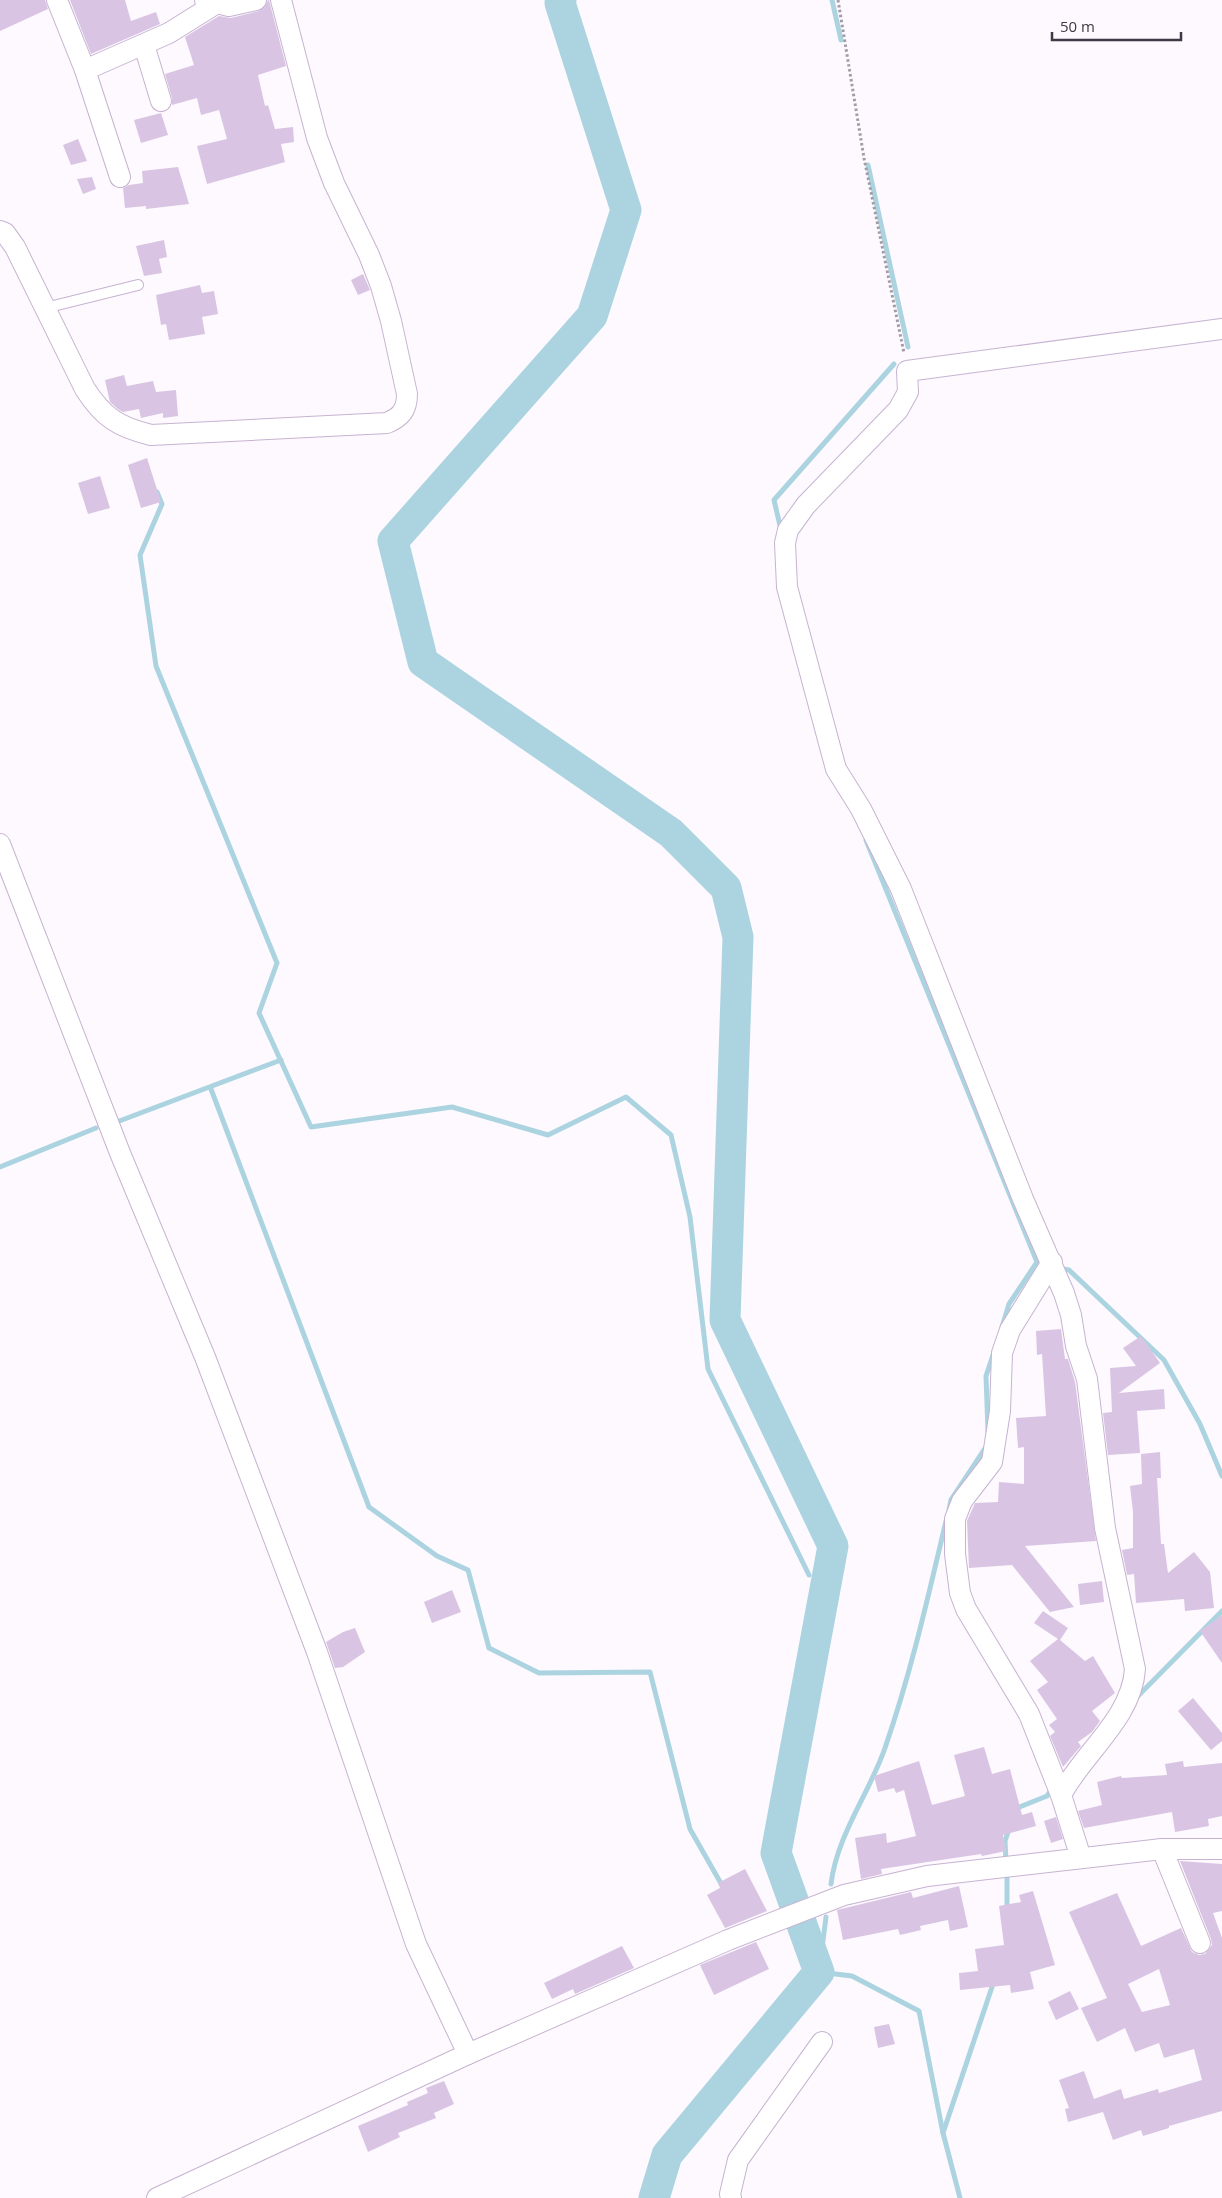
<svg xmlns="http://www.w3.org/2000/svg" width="1222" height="2198" viewBox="0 0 1222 2198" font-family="'Open Sans',sans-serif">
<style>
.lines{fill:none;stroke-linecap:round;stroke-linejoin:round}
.stream{stroke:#acd4e0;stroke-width:5}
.river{stroke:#acd4e0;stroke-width:31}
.building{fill:#d9c5e3;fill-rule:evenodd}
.service-casing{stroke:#c7b3d1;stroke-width:12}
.minor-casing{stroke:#c7b3d1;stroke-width:22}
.path{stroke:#a29ca5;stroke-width:3;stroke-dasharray:2.5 2.5;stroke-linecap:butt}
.service{stroke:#fff;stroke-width:10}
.minor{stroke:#fff;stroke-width:20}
</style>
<rect width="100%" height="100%" fill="#fdf9ff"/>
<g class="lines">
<g class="stream">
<path d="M832,0L841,40"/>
<path d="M868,165L908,347"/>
<path d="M157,492L162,504L140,555L156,666L277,963L259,1013L311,1127L452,1107L548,1135L626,1097L671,1135L690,1217L708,1369L809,1575"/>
<path d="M781,530L774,500L894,364"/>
<path d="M866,840L1037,1262L1009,1304L1002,1327"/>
<path d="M211,1089L369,1507L437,1556L468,1570L489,1648L539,1673L650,1672L690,1829L723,1887"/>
<path d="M114,1123L281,1060"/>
<path d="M0,1167L96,1128"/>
<path d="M1058,1268L1069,1270L1164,1360L1200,1424L1222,1476"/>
<path d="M988,1432L986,1376L994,1352"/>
<path d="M949,1510L951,1500L986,1447"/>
<path d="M1135,1699L1222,1611"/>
<path d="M1016,1812L1017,1808L1047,1796L1053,1787"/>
<path d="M1006,1862L1005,1841L1009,1829"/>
<path d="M831,1884C837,1835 869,1794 885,1748C911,1673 928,1597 946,1521"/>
<path d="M1007,1910V1871"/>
<path d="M826,1917L819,1972L852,1976L919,2011L943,2133"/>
<path d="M960,2198L943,2133L994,1981"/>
</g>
<path class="river" d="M561,0L560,3L626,210L592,316L393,541L423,662L671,833L726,888L738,937L725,1320L833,1546L776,1853L819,1972L667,2155L654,2198"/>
</g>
<g class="building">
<path d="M0,0H45L48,9L0,31Z"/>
<path d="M70,0H125L131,21L156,12L160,24L91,54Z"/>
<path d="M268,0H269L286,66L258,75L265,106L268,105L275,129L293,127L294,142L281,144L285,162L207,184L197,146L227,139L219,110L201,115L197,98L172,105V98L165,74L194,65L185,37L219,16L231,18L259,11L264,8Z"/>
<path d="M161,113L168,135L141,143L134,120Z"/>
<path d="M78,139L87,161L71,165L63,145Z"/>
<path d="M178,167L189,204L146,209V206L125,208L123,188L129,185L143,183L142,171Z"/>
<path d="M92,177L96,189L83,194L77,179Z"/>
<path d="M164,240L167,257L159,259L162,273L144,276L136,246Z"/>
<path d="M363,274L370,290L358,295L351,280Z"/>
<path d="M200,285L202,293L214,291L218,314L202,317L205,334L169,340L166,324L161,325L156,295Z"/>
<path d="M124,375L127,386L153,381L156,392L176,390L178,416L163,418V413L141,418L139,409L123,412L119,410L110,402L105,380Z"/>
<path d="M147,458L161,502L141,508L128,465Z"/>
<path d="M100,476L110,508L88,514L78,483Z"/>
<path d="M1061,1329L1065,1359H1068L1075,1382L1096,1541L1025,1546L1074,1607L1050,1612L1012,1565L969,1568L967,1521L975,1503L998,1502L999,1482L1024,1484V1447L1018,1448L1016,1418L1046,1416L1042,1354L1037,1355L1036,1331Z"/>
<path d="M1141,1336L1160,1363L1119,1393L1164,1389L1165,1409L1137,1411L1140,1453L1108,1455L1103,1413L1112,1412L1110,1368L1136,1366L1123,1348Z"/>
<path d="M1160,1452L1161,1478H1157L1161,1544H1164L1168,1573L1194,1552L1210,1572L1214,1608L1185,1611L1184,1599L1136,1603L1134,1574L1127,1575L1122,1550L1133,1548V1512L1130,1486L1142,1484L1141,1454Z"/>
<path d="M1102,1581L1104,1602L1080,1605L1078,1584Z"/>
<path d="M452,1590L461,1612L432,1623L424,1602Z"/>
<path d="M1043,1611L1068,1628L1060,1640L1085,1661L1093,1656L1115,1693L1092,1711L1100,1721L1092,1732L1078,1742L1081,1746L1063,1767L1050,1736L1055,1732L1049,1725L1057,1719L1037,1690L1048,1682L1030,1661L1058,1639L1034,1623Z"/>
<path d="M1222,1615V1663L1200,1631Z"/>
<path d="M355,1628L365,1652L343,1667L335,1668L326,1642L343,1632Z"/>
<path d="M1193,1698L1222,1733V1741L1211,1750L1178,1711Z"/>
<path d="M984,1747L992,1774L1010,1769L1022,1815L1032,1812L1036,1826L1003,1835L1006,1851L982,1856L981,1854L881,1869L882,1874L861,1879L855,1838L886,1833L887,1843L916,1836L904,1790L896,1793L894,1788L878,1792L874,1776L919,1761L932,1805L965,1796L954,1755Z"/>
<path d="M1183,1761L1184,1767L1222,1763V1816L1208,1819L1209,1826L1175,1832L1172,1812L1084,1828L1078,1811L1102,1805L1097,1782L1121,1776L1122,1778L1167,1775L1165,1764Z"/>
<path d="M1056,1817L1063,1839L1051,1843L1044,1821Z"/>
<path d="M1180,1861L1222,1864V1911L1213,1913L1222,1938V2111L1169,2126V2128L1143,2136L1141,2130L1113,2140L1103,2112L1068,2122L1065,2109L1069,2108L1059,2080L1084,2071L1094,2099L1121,2089L1124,2099L1158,2089L1159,2093L1202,2080L1194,2049L1164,2058L1159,2043L1135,2052L1125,2028L1097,2042L1081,2008L1107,1998L1069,1912L1117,1893L1141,1946L1181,1928L1192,1952L1199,1955L1205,1954L1212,1945L1211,1939ZM1159,1969L1170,2005L1142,2012L1128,1984Z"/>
<path d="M745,1869L767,1911L725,1928L707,1895L720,1888L718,1883Z"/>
<path d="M959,1886L968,1927L950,1931L948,1920L920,1926L921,1930L900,1935L898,1929L843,1940L837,1910L911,1892L913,1898Z"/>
<path d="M1033,1891L1055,1965L1030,1972L1034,1989L1011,1993L1010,1985L960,1990L959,1973L978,1971L975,1949L1004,1945L999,1906L1021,1902L1019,1895Z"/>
<path d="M756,1942L769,1969L714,1995L700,1965Z"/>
<path d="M622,1946L634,1968L575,1994L573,1989L552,1999L544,1983Z"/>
<path d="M1070,1991L1079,2009L1056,2020L1048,2002Z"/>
<path d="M889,2024L895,2044L878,2048L874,2027Z"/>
<path d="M444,2081L454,2104L434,2113L436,2118L398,2133L400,2137L368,2152L358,2126L408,2105L407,2102L428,2093L426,2088Z"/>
</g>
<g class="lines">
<defs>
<path id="service" d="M45,308L138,285"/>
<g id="minor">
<path d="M57,0L85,70L120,177"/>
<path d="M205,0L229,6L256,0"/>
<path d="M144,45L161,101"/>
<path d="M85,70L169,33L217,3"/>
<path d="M0,231L5,233L15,247L85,389C103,417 118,427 151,435L387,423C401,417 407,410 407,394L391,321L381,286L369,255L334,183L317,138L281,0"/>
<path d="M0,844L120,1153L205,1357L317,1652L416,1944L468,2054"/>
<path d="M1052,1262L1010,1330L1002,1353L1000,1411L992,1462L962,1501L955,1519V1554L960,1593L966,1609L1029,1714L1061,1795"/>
<path d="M1162,1849L1200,1943"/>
<path d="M1081,1858L1061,1795C1083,1753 1132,1718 1135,1669L1105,1528L1087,1379L1076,1346L1071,1315L1064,1293L1023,1199L901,889L861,809L836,769L787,587L785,543L788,530L806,505L898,410L908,392L907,371L1222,329"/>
<path d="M157,2198L468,2054L728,1940L844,1895L927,1876L1162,1849H1222"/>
<path d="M731,2198L730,2194L738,2160L822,2042"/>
</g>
</defs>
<use href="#service" class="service-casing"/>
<use href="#minor" class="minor-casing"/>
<path class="path" d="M838,0L864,158L904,353"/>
<use href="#service" class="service"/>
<use href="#minor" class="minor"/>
</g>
<path d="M1052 32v8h129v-8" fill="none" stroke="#403844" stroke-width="2.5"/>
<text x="1060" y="32" font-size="15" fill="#403844" stroke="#fdf9ff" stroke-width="4" paint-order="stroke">50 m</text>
</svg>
